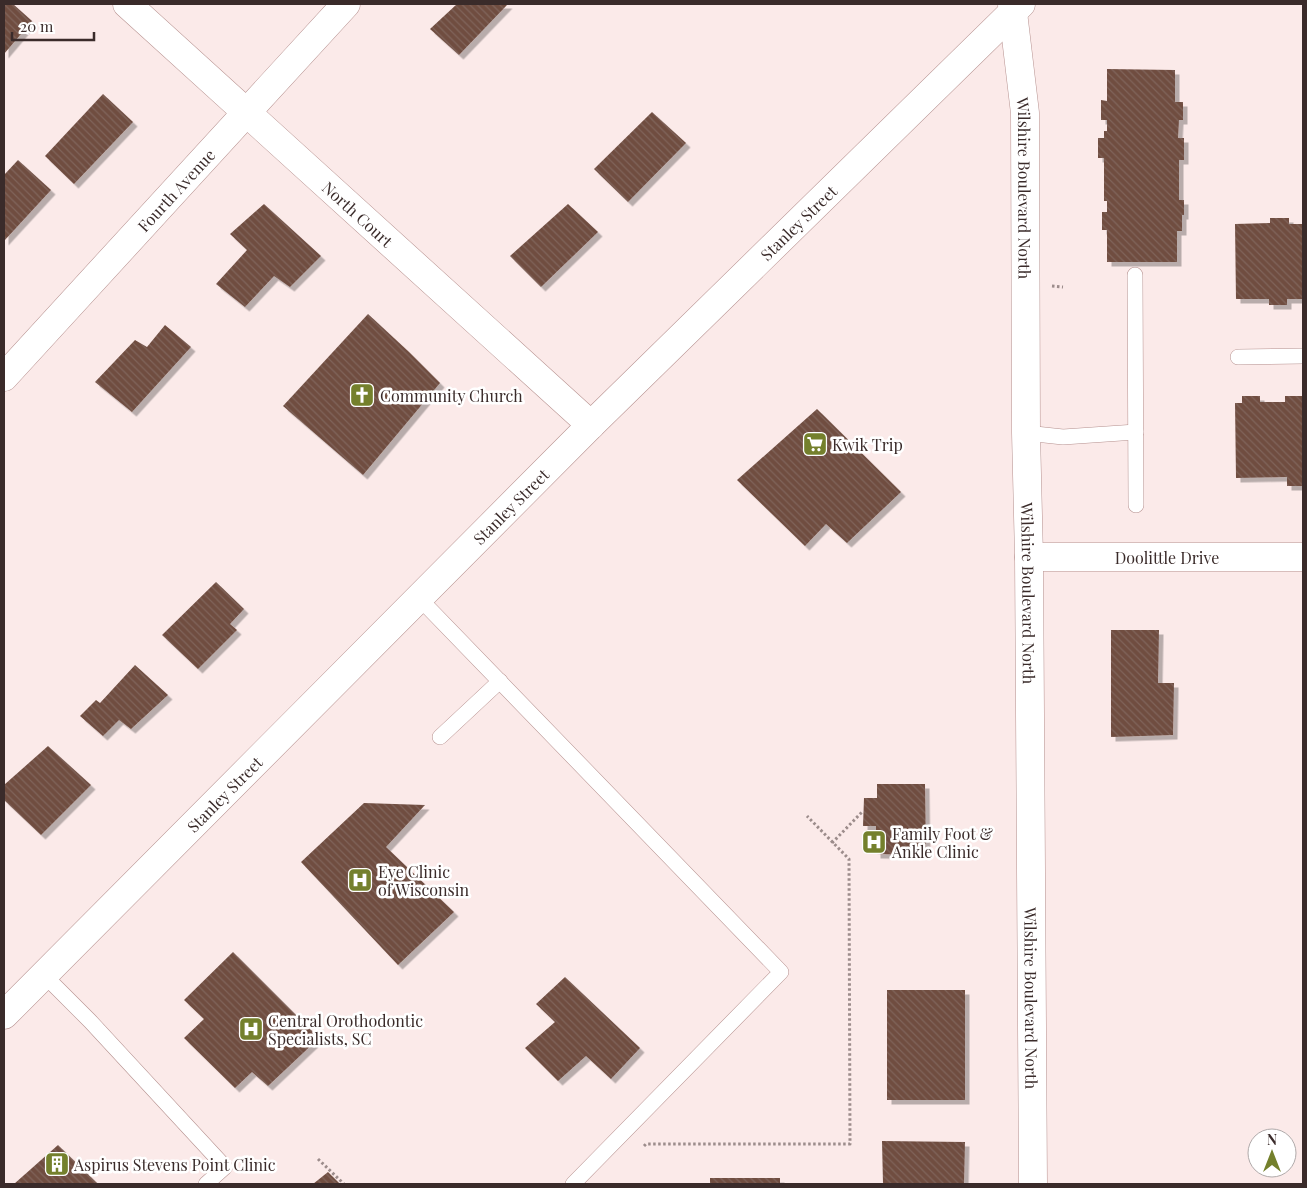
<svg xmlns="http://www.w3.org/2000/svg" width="1307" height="1188" viewBox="0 0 1307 1188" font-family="'Playfair Display',serif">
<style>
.building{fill:url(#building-back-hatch);filter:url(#shadow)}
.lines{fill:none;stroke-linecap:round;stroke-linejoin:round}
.service-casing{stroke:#b6918f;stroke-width:16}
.minor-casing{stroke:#b6918f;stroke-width:29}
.tertiary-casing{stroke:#b6918f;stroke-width:29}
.path{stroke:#9c8c8b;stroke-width:3;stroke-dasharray:2.5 2.5;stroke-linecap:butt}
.service{stroke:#fff;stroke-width:15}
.minor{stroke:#fff;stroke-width:28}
.tertiary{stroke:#fff;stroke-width:28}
.labels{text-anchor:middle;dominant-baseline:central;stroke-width:5;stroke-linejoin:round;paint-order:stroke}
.street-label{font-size:16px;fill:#3a2b2a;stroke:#fff}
.poi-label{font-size:16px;fill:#3a2b2a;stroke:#fff;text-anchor:start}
</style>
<defs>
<pattern id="building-back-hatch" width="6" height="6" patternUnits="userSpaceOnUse" patternTransform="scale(1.25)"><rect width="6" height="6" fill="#6f4d41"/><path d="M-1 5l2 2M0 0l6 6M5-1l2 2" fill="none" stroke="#80645a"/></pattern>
<filter id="shadow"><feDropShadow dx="4.5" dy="4.5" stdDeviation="0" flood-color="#0004"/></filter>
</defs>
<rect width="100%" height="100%" fill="#fbeae9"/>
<g class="building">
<path d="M4,4H13L32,21L4,54Z"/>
<path d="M457,4H508L459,55L430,29Z"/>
<path d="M1107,69L1175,70V102H1183V120H1179L1178,138H1184V160H1179V200H1184V215H1182V231H1177V262H1107V230H1102V212H1107V201H1104V158H1098V138H1104V131H1107V120H1101V100L1107,101Z"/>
<path d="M103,94L133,122L74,184L45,156Z"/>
<path d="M652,112L686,143L628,202L594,169Z"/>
<path d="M18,160L51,190L4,241V175Z"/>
<path d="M264,204L321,256L290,287L274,276L245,307L216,284L247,250L230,234Z"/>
<path d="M568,204L598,232L541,287L510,256Z"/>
<path d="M1270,218H1289V224H1303V299H1287V305H1269V299H1236L1235,224L1270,223Z"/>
<path d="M368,314L409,352L440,383L363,475L283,406Z"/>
<path d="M165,325L191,347L132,412L95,382L135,340L147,347Z"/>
<path d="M1242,396H1260V402H1285V396H1303V486H1287V477L1236,478L1235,403H1242Z"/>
<path d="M817,409L901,492L847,543L826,524L805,546L737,480Z"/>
<path d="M216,582L244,609L230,624L237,630L198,669L162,635Z"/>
<path d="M1111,630H1159L1158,683H1174L1173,735L1111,737Z"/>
<path d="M135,665L168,695L131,729L119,720L103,736L80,716L96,700L100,703Z"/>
<path d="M48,746L91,785L41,835L4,800V785Z"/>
<path d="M877,784H925L926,855L876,854V826H863L864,798H877Z"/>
<path d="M364,803L425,805L386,847L454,912L398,965L301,862Z"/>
<path d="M233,952L319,1038L268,1086L252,1072L235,1088L184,1038L204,1019L184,1000Z"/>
<path d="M565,977L640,1048L611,1079L586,1056L558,1081L525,1048L555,1022L536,1004Z"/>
<rect x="887" y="990" width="78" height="110"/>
<path d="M882,1141L965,1142L964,1184H883Z"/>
<path d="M58,1145L98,1184H14Z"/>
<path d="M328,1172L340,1184H313Z"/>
<rect x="710" y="1178" width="70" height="6"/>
</g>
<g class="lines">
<defs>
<g id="service">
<path d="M1135,275L1136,505"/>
<path d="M1238,357L1303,356"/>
<path d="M1026,433L1063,437L1136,432"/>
<path d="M419,598L781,972L573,1184"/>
<path d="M440,737L500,681"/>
<path d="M44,975L90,1021L225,1167L206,1184"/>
</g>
<g id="minor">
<path id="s1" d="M127,4L591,425"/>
<path id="s2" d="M1012,4L1025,113L1026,433L1029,557L1033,1184"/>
<path id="s3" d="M4,377L346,4"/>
<path id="s4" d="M1029,557H1303"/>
</g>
<g id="tertiary">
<path id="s5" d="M4,1015L591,425L1021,4"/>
</g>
</defs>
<use href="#service" class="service-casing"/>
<use href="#minor" class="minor-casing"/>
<use href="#tertiary" class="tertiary-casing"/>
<g class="path">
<path d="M1052,286L1063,287"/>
<path d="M832,843L863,811"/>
<path d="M644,1146L646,1144H850L849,859L807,816"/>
<path d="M318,1159L344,1184"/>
</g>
<use href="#service" class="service"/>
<use href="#minor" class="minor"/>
<use href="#tertiary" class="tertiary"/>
</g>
<defs>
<symbol id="church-square" viewBox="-11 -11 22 22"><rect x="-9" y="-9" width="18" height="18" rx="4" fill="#74802c" stroke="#fff"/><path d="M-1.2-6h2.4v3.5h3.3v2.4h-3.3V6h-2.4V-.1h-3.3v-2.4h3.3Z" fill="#fff"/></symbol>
<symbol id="supermarket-square" viewBox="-11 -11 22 22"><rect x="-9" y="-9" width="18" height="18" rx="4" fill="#74802c" stroke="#fff"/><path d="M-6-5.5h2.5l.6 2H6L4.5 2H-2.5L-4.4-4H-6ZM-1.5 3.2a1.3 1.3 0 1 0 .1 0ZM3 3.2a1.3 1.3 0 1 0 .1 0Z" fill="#fff"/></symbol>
<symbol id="hospital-square" viewBox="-11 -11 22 22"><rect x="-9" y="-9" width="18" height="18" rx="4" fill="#74802c" stroke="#fff"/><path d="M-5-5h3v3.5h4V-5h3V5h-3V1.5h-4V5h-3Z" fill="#fff"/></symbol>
<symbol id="building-square" viewBox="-11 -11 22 22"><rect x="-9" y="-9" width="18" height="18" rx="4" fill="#74802c" stroke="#fff"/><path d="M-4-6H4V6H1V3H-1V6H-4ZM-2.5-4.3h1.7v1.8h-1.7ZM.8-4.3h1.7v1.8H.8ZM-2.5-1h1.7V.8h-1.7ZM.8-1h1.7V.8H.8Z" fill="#fff"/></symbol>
</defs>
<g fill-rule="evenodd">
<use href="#church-square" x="348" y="381" width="28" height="28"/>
<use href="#supermarket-square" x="801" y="430" width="28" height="28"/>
<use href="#hospital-square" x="860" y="828" width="28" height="28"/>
<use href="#hospital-square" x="346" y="866" width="28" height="28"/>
<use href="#hospital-square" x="237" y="1015" width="28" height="28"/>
<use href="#building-square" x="43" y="1150" width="28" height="28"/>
</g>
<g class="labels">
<g class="street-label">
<text stroke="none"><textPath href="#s2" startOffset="185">Wilshire Boulevard North</textPath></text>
<text stroke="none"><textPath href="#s3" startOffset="254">Fourth Avenue</textPath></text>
<text stroke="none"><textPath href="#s1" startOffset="312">North Court</textPath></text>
<text stroke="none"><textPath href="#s5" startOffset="1122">Stanley Street</textPath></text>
<text stroke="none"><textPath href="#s5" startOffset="718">Stanley Street</textPath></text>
<text stroke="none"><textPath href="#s4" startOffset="138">Doolittle Drive</textPath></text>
<text stroke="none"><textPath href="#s2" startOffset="590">Wilshire Boulevard North</textPath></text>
<text stroke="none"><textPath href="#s5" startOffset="312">Stanley Street</textPath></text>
<text stroke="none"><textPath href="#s2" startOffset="995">Wilshire Boulevard North</textPath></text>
</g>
<g class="poi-label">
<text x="380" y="395">Community Church</text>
<text x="832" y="444">Kwik Trip</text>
<text x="892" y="833">Family Foot &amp;<tspan x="892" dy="18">Ankle Clinic</tspan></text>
<text x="378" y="871">Eye Clinic<tspan x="378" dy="18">of Wisconsin</tspan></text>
<text x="268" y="1020">Central Orothodontic<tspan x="268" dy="18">Specialists, SC</tspan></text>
<text x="74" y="1164">Aspirus Stevens Point Clinic</text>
</g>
</g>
<rect width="1307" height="1188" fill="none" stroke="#3a2b2a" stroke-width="10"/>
<g transform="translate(1272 1153)"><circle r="24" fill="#ffffff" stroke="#b0aaaa"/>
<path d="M0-4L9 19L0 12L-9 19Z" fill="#74802c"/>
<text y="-8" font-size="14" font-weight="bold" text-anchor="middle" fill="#3a2b2a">N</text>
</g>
<path d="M12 32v8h82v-8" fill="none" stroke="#3a2b2a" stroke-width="2.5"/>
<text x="20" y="32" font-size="15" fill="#3a2b2a" stroke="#ffffff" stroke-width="4" paint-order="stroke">20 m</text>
</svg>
